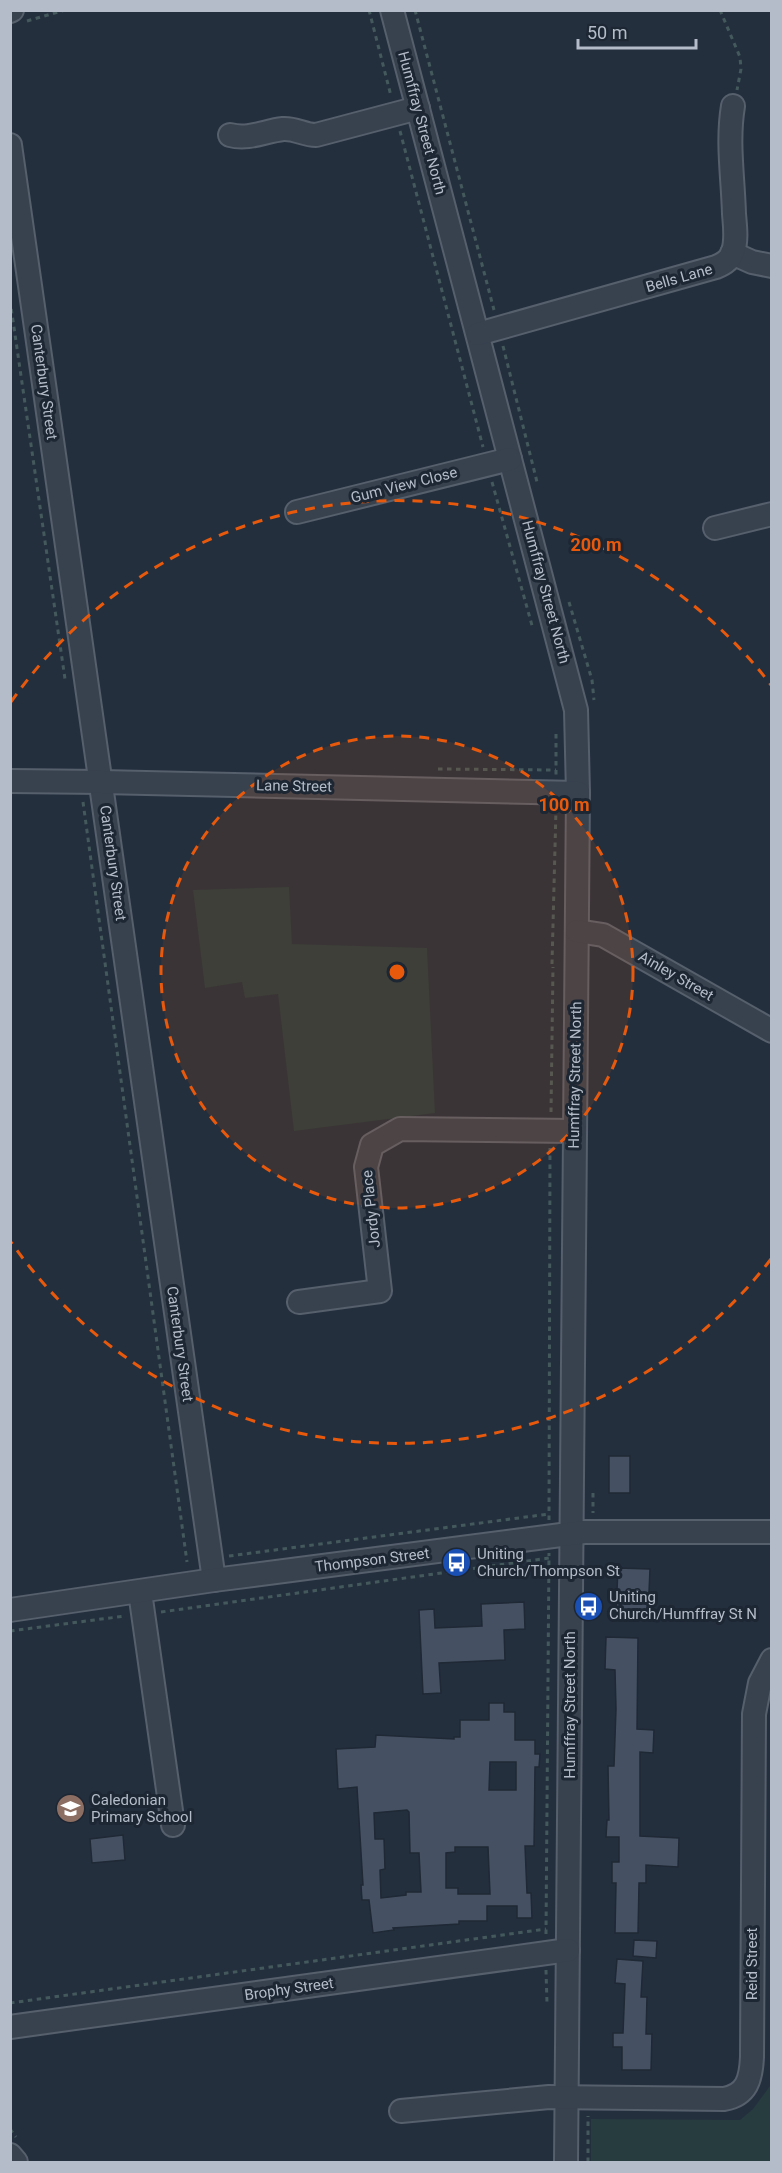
<svg xmlns="http://www.w3.org/2000/svg" width="782" height="2173" viewBox="0 0 782 2173" font-family="Roboto,sans-serif">
<style>
.green{fill:#263c3f}
.building{fill:#455162;stroke:#1f2835;stroke-width:1.5;fill-rule:evenodd}
.lines{fill:none;stroke-linecap:round;stroke-linejoin:round}
.minor-casing{stroke:#565f6c;stroke-width:26}
.path{stroke:#44595c;stroke-width:3;stroke-dasharray:4.5 4.5;stroke-linecap:butt}
.minor{stroke:#38414e;stroke-width:22}
.ring{fill:none;stroke:#e8590c;stroke-width:3;stroke-dasharray:10 8}
.labels{text-anchor:middle;dominant-baseline:central;stroke-width:6;stroke-linejoin:round;paint-order:stroke}
.street-label{font-size:15px;fill:#b4bcc9;stroke:#1d2633}
.poi-label{font-size:15px;fill:#b4bcc9;stroke:#1d2633;text-anchor:start}
.centre{fill:#e8590c;stroke:#1d2633;stroke-width:3}
.ring-label{font-size:18px;text-anchor:middle;font-weight:bold;fill:#e8590c;stroke:#1d2633;stroke-width:6;stroke-linejoin:round;paint-order:stroke}
</style>
<rect width="100%" height="100%" fill="#242f3e"/>
<g class="green">
<path d="M289,887L292,944L427,948L435,1113L294,1131L278,994L245,998L242,982L205,988L193,890Z"/>
<path d="M771,2050V2162H591V2119L740,2120L753,2109L770,2086Z"/>
</g>
<g class="building">
<rect x="609" y="1456" width="21" height="37"/>
<path d="M618,1568L650,1569L648,1615L616,1613Z"/>
<path d="M524,1602L525,1629L504,1630L505,1660L439,1663L441,1693L423,1694L419,1610L434,1609L435,1628L482,1626L481,1604Z"/>
<path d="M606,1637L638,1638L637,1729L654,1730L653,1753L640,1752V1836L679,1838L678,1867L646,1865V1883H639L638,1933H615L616,1883H612V1862H619V1837H606L607,1820H609L608,1766H614L616,1709L615,1670L605,1669Z"/>
<path d="M489,1703H504V1712H515V1740H535V1754H540L539,1767H535L534,1846H525L527,1893H531L532,1918H517V1906H487V1921H459V1924L393,1928L394,1930L373,1933L369,1900H362L361,1885H363L357,1787L338,1789L336,1749L375,1747L376,1735L454,1739V1737H460V1720H489ZM490,1762H516V1790H489ZM407,1810L409,1812L410,1853H419L421,1892H406V1895L381,1898L380,1870L385,1869L384,1839H375L374,1813ZM455,1847H488L490,1894H458V1888H446V1853L455,1852Z"/>
<path d="M123,1835L125,1860L92,1863L90,1839Z"/>
<path d="M634,1940L657,1941L656,1958L633,1956Z"/>
<path d="M617,1959L643,1961L641,1997H647L646,2034H652L651,2070H622V2047H613V2033H623L625,1984L615,1983Z"/>
</g>
<g class="lines">
<defs>
<g id="minor">
<path d="M392,10L576,710L578,793L566,2162"/>
<path d="M10,11L12,10"/>
<path d="M230,135C249,140 265,131 283,129C295,128 304,135 316,135L418,108"/>
<path d="M10,145L214,1580"/>
<path d="M732,253L752,262L772,266"/>
<path d="M478,334L716,267C724,264 730,260 733,252C737,240 735,226 734,214C733,177 727,142 733,106"/>
<path d="M297,512L510,459"/>
<path d="M715,528L772,514"/>
<path d="M10,781L102,782L578,793"/>
<path d="M577,931L603,935L772,1031"/>
<path d="M299,1302L380,1291L366,1167L372,1145L400,1129L574,1131"/>
<path d="M140,1592L173,1825"/>
<path d="M10,1610L214,1580L584,1532H772"/>
<path d="M10,2027L568,1950"/>
<path d="M401,2111L549,2097L724,2099C747,2095 751,2079 752,2057L754,1714L760,1683L772,1660"/>
<path d="M10,2155L16,2162"/>
</g>
</defs>
<use href="#minor" class="minor-casing"/>
<g class="path">
<path d="M369,10L391,96"/>
<path d="M415,10L494,310"/>
<path d="M720,10L740,57L741,69L737,90"/>
<path d="M27,21L65,10"/>
<path d="M400,131L483,447"/>
<path d="M10,300L65,679"/>
<path d="M503,346L537,482"/>
<path d="M492,482L533,629"/>
<path d="M569,602L592,680L594,700"/>
<path d="M556,734V776"/>
<path d="M438,769L556,770"/>
<path d="M83,802L187,1562"/>
<path d="M552,964L556,809"/>
<path d="M551,1112L553,967"/>
<path d="M593,1493V1513"/>
<path d="M549,1520L550,1148"/>
<path d="M229,1556L549,1514"/>
<path d="M161,1612L549,1558"/>
<path d="M10,1631L125,1616"/>
<path d="M546,1934L549,1553"/>
<path d="M546,1970L547,2003"/>
<path d="M10,2003L546,1929"/>
<path d="M10,2129L16,2137"/>
<path d="M588,2162V2116"/>
</g>
<use href="#minor" class="minor"/>
</g>
<circle cx="397" cy="972" r="236" fill="#e8590c" fill-opacity=".12"/>
<g class="ring">
<circle cx="397" cy="972" r="236"/>
<path d="M771 1259A471 471 0 0 1 11 1242M11 702A471 471 0 0 1 771 685"/>
</g>
<defs>
<symbol id="bus-disc" viewBox="-11 -11 22 22"><circle r="9.5" fill="#1a4fb4" stroke="#1d2633"/><path d="M-5-6H5V4H4V6H2V4H-2V6H-4V4H-5ZM-3.5-4V0h7V-4ZM-3.5 1.2v1.5H-2V1.2ZM2 1.2v1.5H3.5V1.2Z" fill="#fff"/></symbol>
<symbol id="school-disc" viewBox="-11 -11 22 22"><circle r="9.5" fill="#8d6e63" stroke="#1d2633"/><path d="M0-5L7-2L0 1L-7-2ZM-4 1L0 2.5L4 1V4Q0 6-4 4Z" fill="#fff"/></symbol>
</defs>
<g fill-rule="evenodd">
<use href="#bus-disc" x="440" y="1546" width="33" height="33"/>
<use href="#bus-disc" x="572" y="1590" width="33" height="33"/>
<use href="#school-disc" x="54" y="1792" width="33" height="33"/>
</g>
<g class="labels">
<g class="street-label">
<text transform="translate(422 123) rotate(75)">Humffray Street North</text>
<text transform="translate(679 278) rotate(-16)">Bells Lane</text>
<text transform="translate(44 382) rotate(82)">Canterbury Street</text>
<text transform="translate(404 485) rotate(-14)">Gum View Close</text>
<text transform="translate(546 592) rotate(75)">Humffray Street North</text>
<text transform="translate(294 786) rotate(1)">Lane Street</text>
<text transform="translate(113 863) rotate(82)">Canterbury Street</text>
<text transform="translate(676 976) rotate(30)">Ainley Street</text>
<text transform="translate(575 1075) rotate(-89)">Humffray Street North</text>
<text transform="translate(371 1209) rotate(-96)">Jordy Place</text>
<text transform="translate(180 1344) rotate(82)">Canterbury Street</text>
<text transform="translate(372 1560) rotate(-7)">Thompson Street</text>
<text transform="translate(570 1705) rotate(-90)">Humffray Street North</text>
<text transform="translate(752 1964) rotate(-90)">Reid Street</text>
<text transform="translate(289 1989) rotate(-8)">Brophy Street</text>
</g>
<g class="poi-label">
<text x="477" y="1554">Uniting<tspan x="477" dy="17">Church/Thompson St</tspan></text>
<text x="609" y="1597">Uniting<tspan x="609" dy="17">Church/Humffray St N</tspan></text>
<text x="91" y="1800">Caledonian<tspan x="91" dy="17">Primary School</tspan></text>
</g>
</g>
<circle cx="397" cy="972" r="9" class="centre"/>
<g class="ring-label">
<text x="596" y="551">200 m</text>
<text x="564" y="811">100 m</text>
</g>
<rect width="782" height="2173" fill="none" stroke="#b4bcc9" stroke-width="24"/>
<path d="M578 39v9h118v-9" fill="none" stroke="#b4bcc9" stroke-width="3"/>
<text x="587" y="39" font-size="18" fill="#b4bcc9" stroke="#1d2633" stroke-width="4.5" paint-order="stroke">50 m</text>
</svg>
